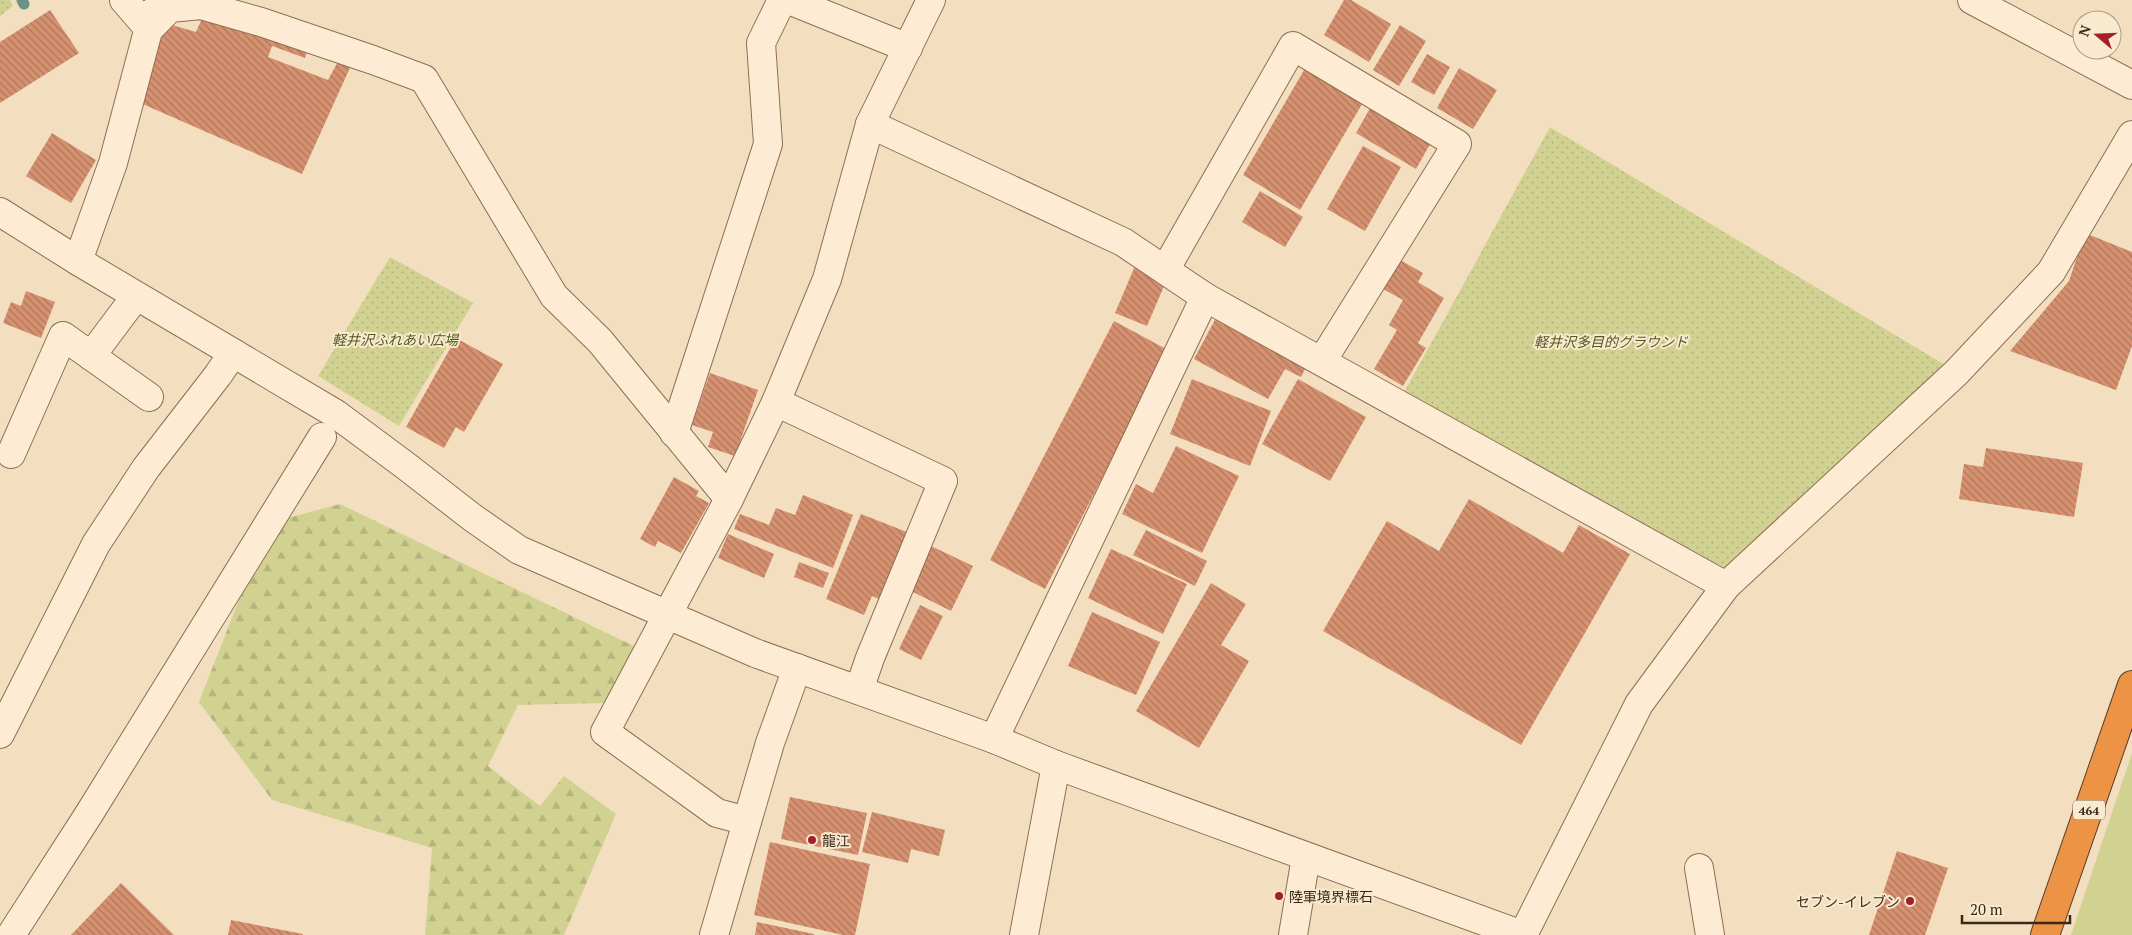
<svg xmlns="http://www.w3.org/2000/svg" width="2132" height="935" viewBox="0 0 2132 935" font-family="'PT Serif','Noto Sans JP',serif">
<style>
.grass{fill:#d1d292}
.forest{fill:url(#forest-firs)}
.park{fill:url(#park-dots)}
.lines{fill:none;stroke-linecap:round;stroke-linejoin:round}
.stream{stroke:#689385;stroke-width:11}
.building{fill:url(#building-back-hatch)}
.minor-casing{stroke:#8e6e55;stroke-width:30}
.highway-casing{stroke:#5b3c2a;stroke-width:30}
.minor{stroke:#fdecd3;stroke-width:28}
.highway{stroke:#ed9345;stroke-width:28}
.poi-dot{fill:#a41e2b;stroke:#f9e9cf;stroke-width:2}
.labels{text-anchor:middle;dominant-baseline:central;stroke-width:4;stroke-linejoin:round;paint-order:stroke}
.shield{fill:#f9e9cf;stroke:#756251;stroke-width:1}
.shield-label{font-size:12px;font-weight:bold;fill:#3c281b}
.park-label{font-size:14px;font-style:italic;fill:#515b1f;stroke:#f9e9cf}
.poi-label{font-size:14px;fill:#3c281b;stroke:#f9e9cf;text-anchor:start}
</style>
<defs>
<pattern id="forest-firs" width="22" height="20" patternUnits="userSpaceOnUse" patternTransform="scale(1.25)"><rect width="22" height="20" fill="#d1d292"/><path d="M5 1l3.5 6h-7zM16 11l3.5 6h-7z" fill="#b4b47d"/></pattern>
<pattern id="park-dots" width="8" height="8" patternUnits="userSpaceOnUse" patternTransform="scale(1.25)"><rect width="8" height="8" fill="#d1d292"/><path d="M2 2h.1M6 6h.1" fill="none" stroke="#b4b47d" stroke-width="1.8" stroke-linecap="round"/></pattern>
<pattern id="building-back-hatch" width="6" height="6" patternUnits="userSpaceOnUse" patternTransform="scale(1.25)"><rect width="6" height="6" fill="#d69170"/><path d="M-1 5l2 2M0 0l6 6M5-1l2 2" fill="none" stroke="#af765b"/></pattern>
</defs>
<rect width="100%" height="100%" fill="#f3dfbf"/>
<path class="grass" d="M2132,753V935H2071Z"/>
<path class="forest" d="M340,504L638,648L604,703L518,705L488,766L540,806L564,776L616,814L564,935H425L432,848L272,800L199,702L269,523Z"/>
<g class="park">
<path d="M0,0H10L13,6L0,16Z"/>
<path d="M1550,127L1945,365L1731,574L1402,396Z"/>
<path d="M390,257L473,303L399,426L318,376Z"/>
</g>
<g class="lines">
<path class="stream" d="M22,0L24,4"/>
</g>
<g class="building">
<path d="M1344,0H1351L1391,24L1369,62L1324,35Z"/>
<path d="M50,10L79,53L0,103V42Z"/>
<path d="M205,12L309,45L305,58L272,46L268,57L328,80L341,56L353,61L302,174L138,102L165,23L196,32Z"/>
<path d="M1400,25L1426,41L1399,86L1373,70Z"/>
<path d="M1427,54L1450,67L1434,95L1411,82Z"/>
<path d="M1307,65L1365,99L1300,210L1243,175Z"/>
<path d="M1459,68L1497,90L1473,129L1437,108Z"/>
<path d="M1373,103L1433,139L1416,169L1356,133Z"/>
<path d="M52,133L96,160L71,203L26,176Z"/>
<path d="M1363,146L1401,167L1365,231L1327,209Z"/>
<path d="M1260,191L1303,217L1285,247L1242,222Z"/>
<path d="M2085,233L2132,252V346L2116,390L2010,351L2069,281Z"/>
<path d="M1400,260L1423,273L1418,282L1444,298L1418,343L1426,348L1403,386L1374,369L1397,330L1389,325L1403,300L1383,289Z"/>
<path d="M1135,266L1167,279L1147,326L1115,313Z"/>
<path d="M26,291L55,302L41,338L3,323L11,302L21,306Z"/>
<path d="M1217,316L1307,365L1301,377L1285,369L1268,399L1194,359Z"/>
<path d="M1114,321L1168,350L1045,589L990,560Z"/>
<path d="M456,338L503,364L464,432L456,427L444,448L406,427Z"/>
<path d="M710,373L758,390L735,456L708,447L713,432L692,425Z"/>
<path d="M1192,379L1271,411L1250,466L1170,434Z"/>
<path d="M1298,379L1366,417L1330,481L1262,444Z"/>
<path d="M1176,446L1239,476L1202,553L1122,514L1136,484L1153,493Z"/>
<path d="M1986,448L2083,463L2074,517L1959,499L1964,464L1983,467Z"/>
<path d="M674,477L699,491L696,496L709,503L681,553L658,541L655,547L640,539Z"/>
<path d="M803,495L853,515L833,568L734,529L740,514L769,525L776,508L795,515Z"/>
<path d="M1469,499L1563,553L1579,525L1630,554L1521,745L1323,631L1387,521L1439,551Z"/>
<path d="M861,514L907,532L879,599L872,596L864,615L826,599Z"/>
<path d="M1146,530L1207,561L1195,586L1133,555Z"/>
<path d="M728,534L774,554L764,578L718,558Z"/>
<path d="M931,546L973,566L951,611L909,590Z"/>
<path d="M1111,549L1187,584L1163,634L1088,598Z"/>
<path d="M799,562L829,573L823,588L794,577Z"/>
<path d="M1211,583L1246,604L1221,645L1249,661L1199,748L1136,711Z"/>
<path d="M920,605L943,616L921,660L899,649Z"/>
<path d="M1092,612L1160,642L1136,695L1068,666Z"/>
<path d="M790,797L867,813L858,855L781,839Z"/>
<path d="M872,812L945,830L939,856L911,849L908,863L862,852Z"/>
<path d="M770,842L870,864L855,935H843L754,915Z"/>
<path d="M1897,851L1948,868L1925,935H1869Z"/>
<path d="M121,883L174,935H71Z"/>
<path d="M231,920L303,934V935H228Z"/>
<path d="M757,922L814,934V935H755Z"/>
</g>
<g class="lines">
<defs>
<g id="minor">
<path d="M124,0L149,29L170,8L201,5L261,22L373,60L424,79L554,296L600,341L729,499"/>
<path d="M789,0L908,48"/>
<path d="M1972,0L2132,85"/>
<path d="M870,124L1123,242L1205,297L1726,586"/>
<path d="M0,212L78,261L336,414L406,466L473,518L519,550L755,653L994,739L1056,765L1522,935"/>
<path d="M78,261L113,163L153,12"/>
<path d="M1165,270L1293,46L1457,144L1322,361"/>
<path d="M91,356L136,296"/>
<path d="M776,402L943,481L870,658L859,690"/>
<path d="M674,433L768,144L761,43L782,0"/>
<path d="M11,454L63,336L149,397"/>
<path d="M0,734L96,544L146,468L218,375L233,353"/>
<path d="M994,739L1205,297"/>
<path d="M747,821L717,813L605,732L729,499L776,402L827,279L870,124L931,0"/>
<path d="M1699,868L1710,935"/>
<path d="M11,935L89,814L322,437"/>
<path d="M714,935L770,743L797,668"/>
<path d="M1024,935L1056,765"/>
<path d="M1293,935L1306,857"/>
<path d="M1523,935L1639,704L1726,586L1956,373L2051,272L2132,135"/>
</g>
<path id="highway" d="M2045,935L2132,685"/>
</defs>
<use href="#minor" class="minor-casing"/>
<use href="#highway" class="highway-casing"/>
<use href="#minor" class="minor"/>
<use href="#highway" class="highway"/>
</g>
<g class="poi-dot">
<circle cx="812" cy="840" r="5"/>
<circle cx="1279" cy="896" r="5"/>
<circle cx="1910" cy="901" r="5"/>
</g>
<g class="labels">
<rect class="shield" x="2073" y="800.5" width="32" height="19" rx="4"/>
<g class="shield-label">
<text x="2089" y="810">464</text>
</g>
<g class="park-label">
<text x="395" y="339">軽井沢ふれあい広場</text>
<text x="1611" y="341">軽井沢多目的グラウンド</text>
</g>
<g class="poi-label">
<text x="822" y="840">龍江</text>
<text x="1289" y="896">陸軍境界標石</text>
<text x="1900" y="901" text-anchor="end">セブン-イレブン</text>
</g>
</g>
<g transform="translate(2097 35) rotate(289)"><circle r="24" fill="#f9e9cf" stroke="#ad9c87"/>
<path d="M0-4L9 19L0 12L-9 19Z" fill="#a41e2b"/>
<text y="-8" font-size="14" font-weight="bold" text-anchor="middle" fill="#3c281b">N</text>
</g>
<path d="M1962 915v8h108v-8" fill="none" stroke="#3c281b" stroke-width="2.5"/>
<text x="1970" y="915" font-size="15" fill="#3c281b" stroke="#f9e9cf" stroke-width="4" paint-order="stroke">20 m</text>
</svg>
